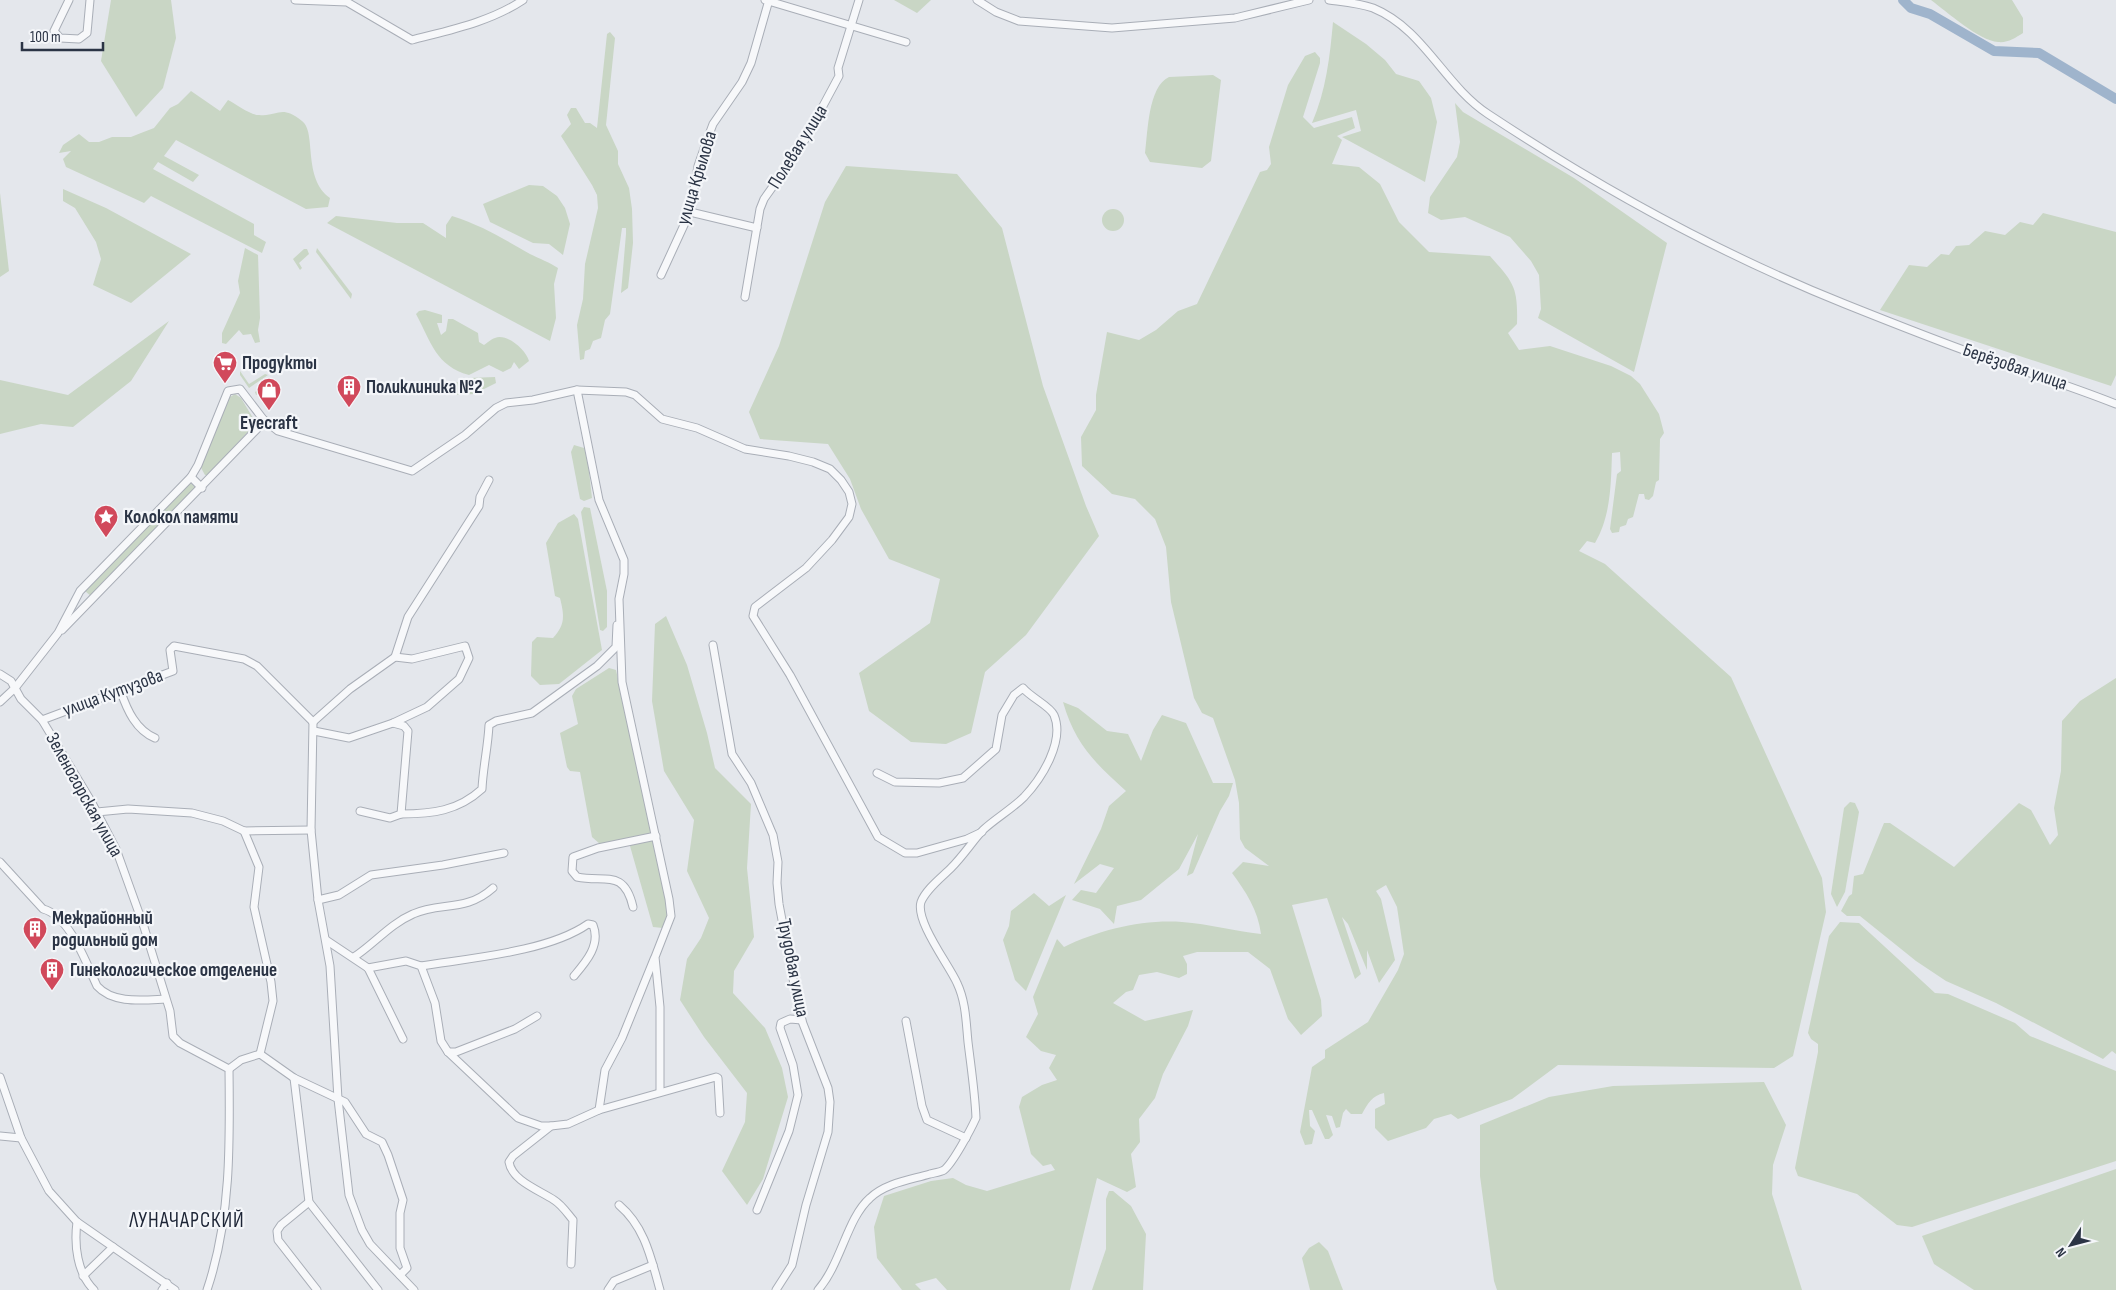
<svg xmlns="http://www.w3.org/2000/svg" width="2116" height="1290" viewBox="0 0 2116 1290" font-family="'Sofia Sans Condensed',sans-serif">
<style>
.green{fill:#c9d6c5}
.lines{fill:none;stroke-linecap:round;stroke-linejoin:round}
.river{stroke:#9fb4cc;stroke-width:10}
.minor-casing{stroke:#a9aeb7;stroke-width:9}
.minor{stroke:#f7f8fa;stroke-width:7}
.labels{text-anchor:middle;dominant-baseline:central;stroke-width:4.5;stroke-linejoin:round;paint-order:stroke}
.street-label{font-size:19px;fill:#2b3445;stroke:#f4f6f9}
.poi-label{font-size:19px;font-weight:bold;fill:#2b3445;stroke:#f4f6f9;text-anchor:start}
.quarter-label{font-size:21px;letter-spacing:1px;fill:#1d2536;stroke:#f4f6f9}
</style>
<rect width="100%" height="100%" fill="#e4e7ec"/>
<g class="green">
<path d="M111,0H171L176,38L163,88L136,117L101,61Z"/>
<path d="M894,0H931L917,13Z"/>
<path d="M1931,0H2012L2023,18V33C2015,38 2008,43 1998,42C1979,41 1946,11 1931,0Z"/>
<path d="M1333,22L1366,44L1385,60L1396,74L1419,81L1431,98L1437,122L1425,182L1342,137L1361,131L1356,110L1312,123C1326,91 1330,56 1333,22Z"/>
<path d="M610,32L615,38L606,125L618,151V164L629,188L632,209L633,243L628,288L621,293L626,234V228H622L610,314L605,320L601,338L593,341L590,349L585,351L584,359L580,360L577,325L583,299L585,264L598,208L597,195L592,185L561,136L571,124L567,115L571,108H576L585,123H590L597,128L607,34Z"/>
<path d="M1315,52L1320,58V63L1303,117L1314,128L1352,117L1355,128L1337,136L1342,140L1332,164L1359,167L1380,184L1399,222L1429,252L1490,256C1514,283 1518,287 1517,324L1508,333L1519,350L1550,346L1611,366L1631,376L1640,384L1659,414L1664,433L1660,439L1659,480L1656,482L1653,496L1649,500L1645,499L1644,494H1639L1633,517L1628,519L1626,525L1620,527L1619,532L1612,533L1610,529L1617,474L1621,471L1620,452L1612,453C1611,483 1611,516 1595,543L1587,541L1579,551L1605,564L1731,677L1822,878L1826,912L1793,1056L1774,1068L1558,1065L1512,1099L1458,1119L1451,1114L1434,1119L1426,1128L1388,1141L1375,1128V1109L1385,1104L1384,1093C1372,1096 1368,1103 1362,1114H1351L1346,1109L1343,1113L1340,1127L1336,1128L1332,1116L1326,1115L1333,1135L1329,1139H1325L1312,1110H1309L1310,1126L1315,1131L1312,1144L1305,1145L1300,1132L1312,1067L1325,1058V1050L1368,1022L1398,970L1404,954L1397,907L1386,885L1376,891L1381,899L1395,960L1379,983L1367,950V970L1348,924L1342,917L1361,974L1355,979L1327,898L1292,905L1321,1000L1322,1016L1301,1035L1288,1019L1270,969L1248,952H1197L1183,956L1187,964V974L1179,978L1157,972L1139,975L1133,990L1126,992L1113,1003L1145,1021L1193,1010L1188,1026L1163,1074L1155,1098L1139,1119L1140,1142L1131,1154L1136,1187L1127,1192L1097,1178L1070,1290H947L936,1278L915,1284L921,1290H902L877,1258L874,1227L884,1196L931,1181L953,1178L966,1185L987,1191L1055,1170L1051,1164L1043,1166L1031,1154L1019,1107L1022,1097L1042,1085L1057,1080L1049,1068L1056,1055L1041,1051L1026,1037L1038,1014L1033,997L1057,939L1064,947C1098,930 1144,919 1182,922C1209,924 1235,931 1261,934C1258,910 1246,892 1232,873L1243,862L1269,866L1245,848L1240,839L1239,803L1235,780L1213,718L1202,713L1194,698L1171,602L1166,547L1155,519L1135,499L1112,494L1082,466L1081,437L1096,410V395L1107,332L1139,340L1156,330L1178,311L1197,304L1260,172L1267,170L1271,164L1269,147L1288,85L1305,56Z"/>
<path d="M1213,75L1221,80L1211,161L1202,168L1150,162L1145,153C1148,131 1148,87 1169,77Z"/>
<path d="M191,91L220,111L228,100C236,104 250,115 259,115C279,117 280,104 302,121C317,132 302,178 330,198L328,207L306,209L176,140L164,156L199,175L193,182L158,162L153,169L254,224V235L266,242L262,253L151,196L144,203L66,167L63,159L71,151L59,153L63,145L79,134L89,142H99L112,137H131L141,133L154,128L170,108L178,104Z"/>
<path d="M1455,103L1463,112L1574,178L1667,243L1634,372L1538,318L1541,309L1539,275L1531,261L1510,237L1465,217L1441,220L1428,213L1430,197L1457,157L1460,142Z"/>
<path d="M846,166L957,174L1002,228L1043,386L1086,506L1099,536L1026,635L985,672L971,733L946,744L911,742L869,711L859,673L930,623L940,579L889,559L861,509L850,479L828,444L760,439L749,412L779,346L825,202Z"/>
<path d="M529,185L543,186L557,196L565,208L570,224L563,255L549,244L533,243L490,222L483,204Z"/>
<path d="M63,189L106,208L191,254L131,303L93,285L101,259L96,242L75,208L63,201Z"/>
<path d="M0,193L9,271L0,277Z"/>
<circle cx="1113" cy="220" r="11"/>
<path d="M2043,213L2116,232V375L2111,386L1880,310L1909,265L1927,267L1941,254L1949,255L1956,246L1969,245L1985,231L2005,235L2020,222L2033,225Z"/>
<path d="M336,216L397,223H423L446,238V225L452,216C483,226 502,238 530,254C540,259 549,262 558,268L554,284L556,318L550,341L327,223Z"/>
<path d="M245,248L258,255L260,318L258,330L260,342L255,343L251,334L243,335L239,330L226,344L222,343V333L240,293L238,281Z"/>
<path d="M317,248L352,294L351,299L316,252Z"/>
<path d="M304,249H307L309,254L299,263L302,268L300,270L293,259Z"/>
<path d="M425,310L442,315V323H437L441,335L446,331L448,319H453L478,333L479,342L484,345C487,343 491,339 495,338C507,333 526,350 529,361L519,369L514,362L511,368L503,372L489,365L469,375C436,366 431,342 416,314L419,311Z"/>
<path d="M169,321L131,381L73,427L41,424L0,434V380L68,395Z"/>
<path d="M240,371L249,384L265,374L268,375L249,388L240,375Z"/>
<path d="M495,377L496,383L474,394L456,395L452,391V384L469,378Z"/>
<path d="M270,381L273,385L256,395L255,392Z"/>
<path d="M235,394L241,398L256,423L208,475H205L200,466L230,397Z"/>
<path d="M574,445L584,448L587,453L592,498L584,501L580,499L571,452Z"/>
<path d="M190,482L196,488L92,597L85,591Z"/>
<path d="M584,507L590,508L607,591V627L603,631L600,630L581,512Z"/>
<path d="M574,514L578,519L602,650L559,684L540,685L531,676L532,642L537,637L553,638C566,624 564,615 560,598L555,596L546,543L558,523Z"/>
<path d="M666,616L687,665L707,733L715,768L751,804L747,868L754,937L734,971L733,993L765,1028L782,1068L788,1097L763,1179L747,1205L722,1171L745,1122L747,1093L704,1037L680,1000L687,959L701,938L709,918L687,871L694,820L664,771L652,701L655,624Z"/>
<path d="M609,668L616,670L669,913L663,928L653,927L628,839L600,844L592,837L580,772L570,771L567,767L560,733L578,724L572,696L576,689Z"/>
<path d="M2116,678V1054L2112,1051L2103,1059L1996,1003L1946,981L1916,961L1860,916H1847L1841,911L1849,896L1852,894L1854,876L1863,874L1884,823H1890L1954,867L2019,803L2031,810L2050,845L2058,835L2054,808L2061,771L2062,721L2080,701Z"/>
<path d="M1063,702L1078,708L1107,731L1128,734L1141,761L1153,730L1162,715L1186,723L1213,783H1233L1229,796L1220,811L1193,873L1187,876L1198,834L1179,869L1141,900L1117,906L1114,924L1100,909L1072,900L1081,890L1096,893L1114,868L1100,864L1074,884L1101,829L1109,806L1126,791C1094,762 1075,744 1063,702Z"/>
<path d="M1850,802L1855,803L1859,812L1845,892L1837,907L1831,894L1844,808Z"/>
<path d="M1034,893L1049,906L1066,895L1026,991L1015,980L1003,940L1009,926L1011,911Z"/>
<path d="M1840,922L1859,923L1935,993L1948,994L2015,1023L2030,1036L2116,1071V1161L1912,1227L1897,1225L1857,1194L1798,1176L1795,1168L1818,1052V1044L1811,1039L1808,1033L1829,936Z"/>
<path d="M1764,1082L1786,1125L1773,1165L1772,1194L1802,1290H1497L1494,1281L1480,1176V1125L1549,1097L1613,1086Z"/>
<path d="M2116,1169V1290H1974L1934,1264L1922,1236Z"/>
<path d="M1109,1191H1113L1131,1206L1146,1234L1143,1290H1092L1106,1249V1199Z"/>
<path d="M1319,1242L1328,1251L1343,1290H1310L1302,1258L1309,1248Z"/>
</g>
<g class="lines">
<path class="river" d="M1903,0L1911,8L1930,14L1994,51L2039,53L2116,99"/>
<defs>
<g id="minor">
<path d="M69,0L54,31L60,38L79,39L87,33L90,0"/>
<path d="M295,0L347,2L412,40C450,30 490,22 523,0"/>
<path d="M765,0L906,42"/>
<path d="M977,0L996,12L1019,21L1112,28L1235,18L1309,0"/>
<path d="M1329,0C1344,2 1358,3 1373,8C1424,29 1444,85 1488,114C1600,188 1720,254 1845,304C1890,322 1935,340 1980,356C2026,372 2071,386 2116,404"/>
<path d="M690,212L757,228"/>
<path d="M661,275L690,212L698,166L707,140L713,124L742,82L751,63L769,0"/>
<path d="M745,297L760,209L764,199L801,147L839,76L838,68L859,0"/>
<path d="M577,390L599,500L624,560V574L619,599L622,682L669,899L671,916L655,957L660,1007V1092"/>
<path d="M191,477L202,488"/>
<path d="M62,630L257,429L263,419"/>
<path d="M713,645L732,754L751,783L773,835L778,862L777,883L779,904L800,1016L828,1088L830,1102L828,1132L806,1205L792,1265L776,1290"/>
<path d="M395,657L408,617L479,506L480,497L489,480"/>
<path d="M0,674L11,681L21,699L42,720L91,801L116,849L144,927L170,1011L173,1036L180,1043L229,1069C230,1143 231,1219 207,1290"/>
<path d="M121,692C127,710 136,730 155,738"/>
<path d="M0,702L15,688L58,633L80,591L191,477L198,465L228,391L240,389L263,419L278,431L412,471L465,435L496,408L506,403L533,400L577,390L626,392L635,395L662,419L697,428L745,449L789,456L813,462L830,469L841,480L849,492L852,504L849,517L832,540L806,568L755,607L753,616L790,675L878,837L905,853H917L967,839L982,832"/>
<path d="M42,720L173,671L170,650L174,646L244,659L257,666L313,722"/>
<path d="M313,722L311,830L318,900L330,966L338,1099L349,1195L362,1230L370,1244L414,1290"/>
<path d="M313,722L350,689L395,657L412,659L465,646L469,658L459,679L427,707L393,723L349,738L314,731"/>
<path d="M393,723L404,726L408,731L401,814C432,814 458,811 482,789C483,767 488,747 489,725L496,721L532,713L597,666L616,647L617,625"/>
<path d="M360,811L390,818L401,814"/>
<path d="M97,812L128,809L192,813L223,821L244,831L311,830"/>
<path d="M244,831L259,867L254,907L271,982L273,1001L260,1054"/>
<path d="M0,862L43,909C70,916 86,963 97,986C113,1004 143,1000 165,999"/>
<path d="M318,900L339,895L371,875L443,865L504,853"/>
<path d="M633,907C624,868 604,883 577,877L572,871L573,857L598,848L656,836"/>
<path d="M326,940L368,968L403,1039"/>
<path d="M354,957C374,944 390,924 413,914C440,901 465,913 493,888"/>
<path d="M421,966C470,958 548,952 588,924L593,925C601,945 586,962 574,976"/>
<path d="M368,968L406,961L421,966L435,1003L441,1041L448,1052L518,1118L541,1126H551"/>
<path d="M906,1021L922,1106L927,1120L966,1138"/>
<path d="M448,1052H456L515,1029L537,1016"/>
<path d="M229,1069L241,1060L260,1054L294,1078L345,1102L366,1134L382,1142L388,1155L403,1200L400,1213V1248L407,1268L400,1275"/>
<path d="M0,1077L21,1138L49,1191L77,1222L175,1290"/>
<path d="M294,1078L309,1202L378,1290"/>
<path d="M599,1110L605,1070L622,1038L654,959"/>
<path d="M0,1136L21,1138"/>
<path d="M309,1202L281,1225L277,1231L278,1240L317,1290"/>
<path d="M619,1205C645,1227 651,1258 660,1290"/>
<path d="M757,1210L789,1131L798,1095L793,1065L780,1028L781,1023L790,1019L802,1020"/>
<path d="M77,1222C74,1245 77,1273 94,1290"/>
<path d="M571,1264L573,1220C567,1213 562,1205 554,1200C539,1190 512,1181 509,1162L513,1156L551,1126L568,1124L599,1110L716,1077L718,1078L720,1113"/>
<path d="M83,1276L113,1247"/>
<path d="M162,1290L167,1283"/>
<path d="M608,1290L614,1281L653,1265"/>
<path d="M818,1290C841,1264 847,1218 870,1198C886,1183 910,1180 930,1174C934,1173 941,1172 944,1170C953,1163 971,1129 976,1118C975,1093 971,1067 968,1042C966,1022 966,1002 957,983C949,965 915,921 921,902C926,889 942,877 951,868C963,856 972,842 983,830C996,818 1012,809 1024,797C1042,778 1065,741 1054,715C1050,706 1030,697 1023,688L1014,695L1002,715L996,749L963,778L939,783L895,782L877,773"/>
</g>
</defs>
<use href="#minor" class="minor-casing"/>
<use href="#minor" class="minor"/>
</g>
<defs>
<symbol id="supermarket-pin" viewBox="-11 -11 22 30"><path d="M0 17L-7.5 6A9.5 9.5 0 1 1 7.5 6Z" fill="#d1495b" stroke="#f4f6f9"/><path d="M-6-5.5h2.5l.6 2H6L4.5 2H-2.5L-4.4-4H-6ZM-1.5 3.2a1.3 1.3 0 1 0 .1 0ZM3 3.2a1.3 1.3 0 1 0 .1 0Z" fill="#fff"/></symbol>
<symbol id="building-pin" viewBox="-11 -11 22 30"><path d="M0 17L-7.5 6A9.5 9.5 0 1 1 7.5 6Z" fill="#d1495b" stroke="#f4f6f9"/><path d="M-4-6H4V6H1V3H-1V6H-4ZM-2.5-4.3h1.7v1.8h-1.7ZM.8-4.3h1.7v1.8H.8ZM-2.5-1h1.7V.8h-1.7ZM.8-1h1.7V.8H.8Z" fill="#fff"/></symbol>
<symbol id="shop-pin" viewBox="-11 -11 22 30"><path d="M0 17L-7.5 6A9.5 9.5 0 1 1 7.5 6Z" fill="#d1495b" stroke="#f4f6f9"/><path d="M-5-2.5h2.3a2.7 3.5 0 0 1 5.4 0H5L5.5 6h-11ZM-1.5-2.5h3a1.5 2.3 0 0 0-3 0Z" fill="#fff"/></symbol>
<symbol id="sight-pin" viewBox="-11 -11 22 30"><path d="M0 17L-7.5 6A9.5 9.5 0 1 1 7.5 6Z" fill="#d1495b" stroke="#f4f6f9"/><path d="M0-6L1.8-2.2L6-1.7L2.9 1.2L3.7 5.4L0 3.3L-3.7 5.4L-2.9 1.2L-6-1.7L-1.8-2.2Z" fill="#fff"/></symbol>
</defs>
<g fill-rule="evenodd">
<use href="#supermarket-pin" x="211" y="349" width="28" height="38"/>
<use href="#building-pin" x="335" y="373" width="28" height="38"/>
<use href="#shop-pin" x="255" y="376" width="28" height="38"/>
<use href="#sight-pin" x="92" y="503" width="28" height="38"/>
<use href="#building-pin" x="21" y="915" width="28" height="38"/>
<use href="#building-pin" x="38" y="956" width="28" height="38"/>
</g>
<g class="labels">
<g class="street-label">
<text transform="translate(798 147) rotate(-58)">Полевая улица</text>
<text transform="translate(697 178) rotate(-73)">улица Крылова</text>
<text transform="translate(2015 367) rotate(19)">Берёзовая улица</text>
<text transform="translate(113 693) rotate(-20)">улица Кутузова</text>
<text transform="translate(84 795) rotate(61)">Зеленогорская улица</text>
<text transform="translate(793 968) rotate(79)">Трудовая улица</text>
</g>
<g class="poi-label">
<text x="242" y="363">Продукты</text>
<text x="366" y="387">Поликлиника №2</text>
<text x="269" y="423" text-anchor="middle">Eyecraft</text>
<text x="124" y="517">Колокол памяти</text>
<text x="52" y="918">Межрайонный<tspan x="52" dy="22">родильный дом</tspan></text>
<text x="70" y="970">Гинекологическое отделение</text>
</g>
<g class="quarter-label">
<text x="187" y="1220">ЛУНАЧАРСКИЙ</text>
</g>
</g>
<g transform="translate(2071 1245) rotate(234)" stroke="#f4f6f9" stroke-width="4" paint-order="stroke">
<path d="M0-4L9 19L0 12L-9 19Z" fill="#2b3445"/>
<text y="-8" font-size="14" font-weight="bold" text-anchor="middle" fill="#2b3445">N</text>
</g>
<path d="M22 42v8h81v-8" fill="none" stroke="#2b3445" stroke-width="2.5"/>
<text x="30" y="42" font-size="15" fill="#2b3445" stroke="#f4f6f9" stroke-width="4" paint-order="stroke">100 m</text>
</svg>
